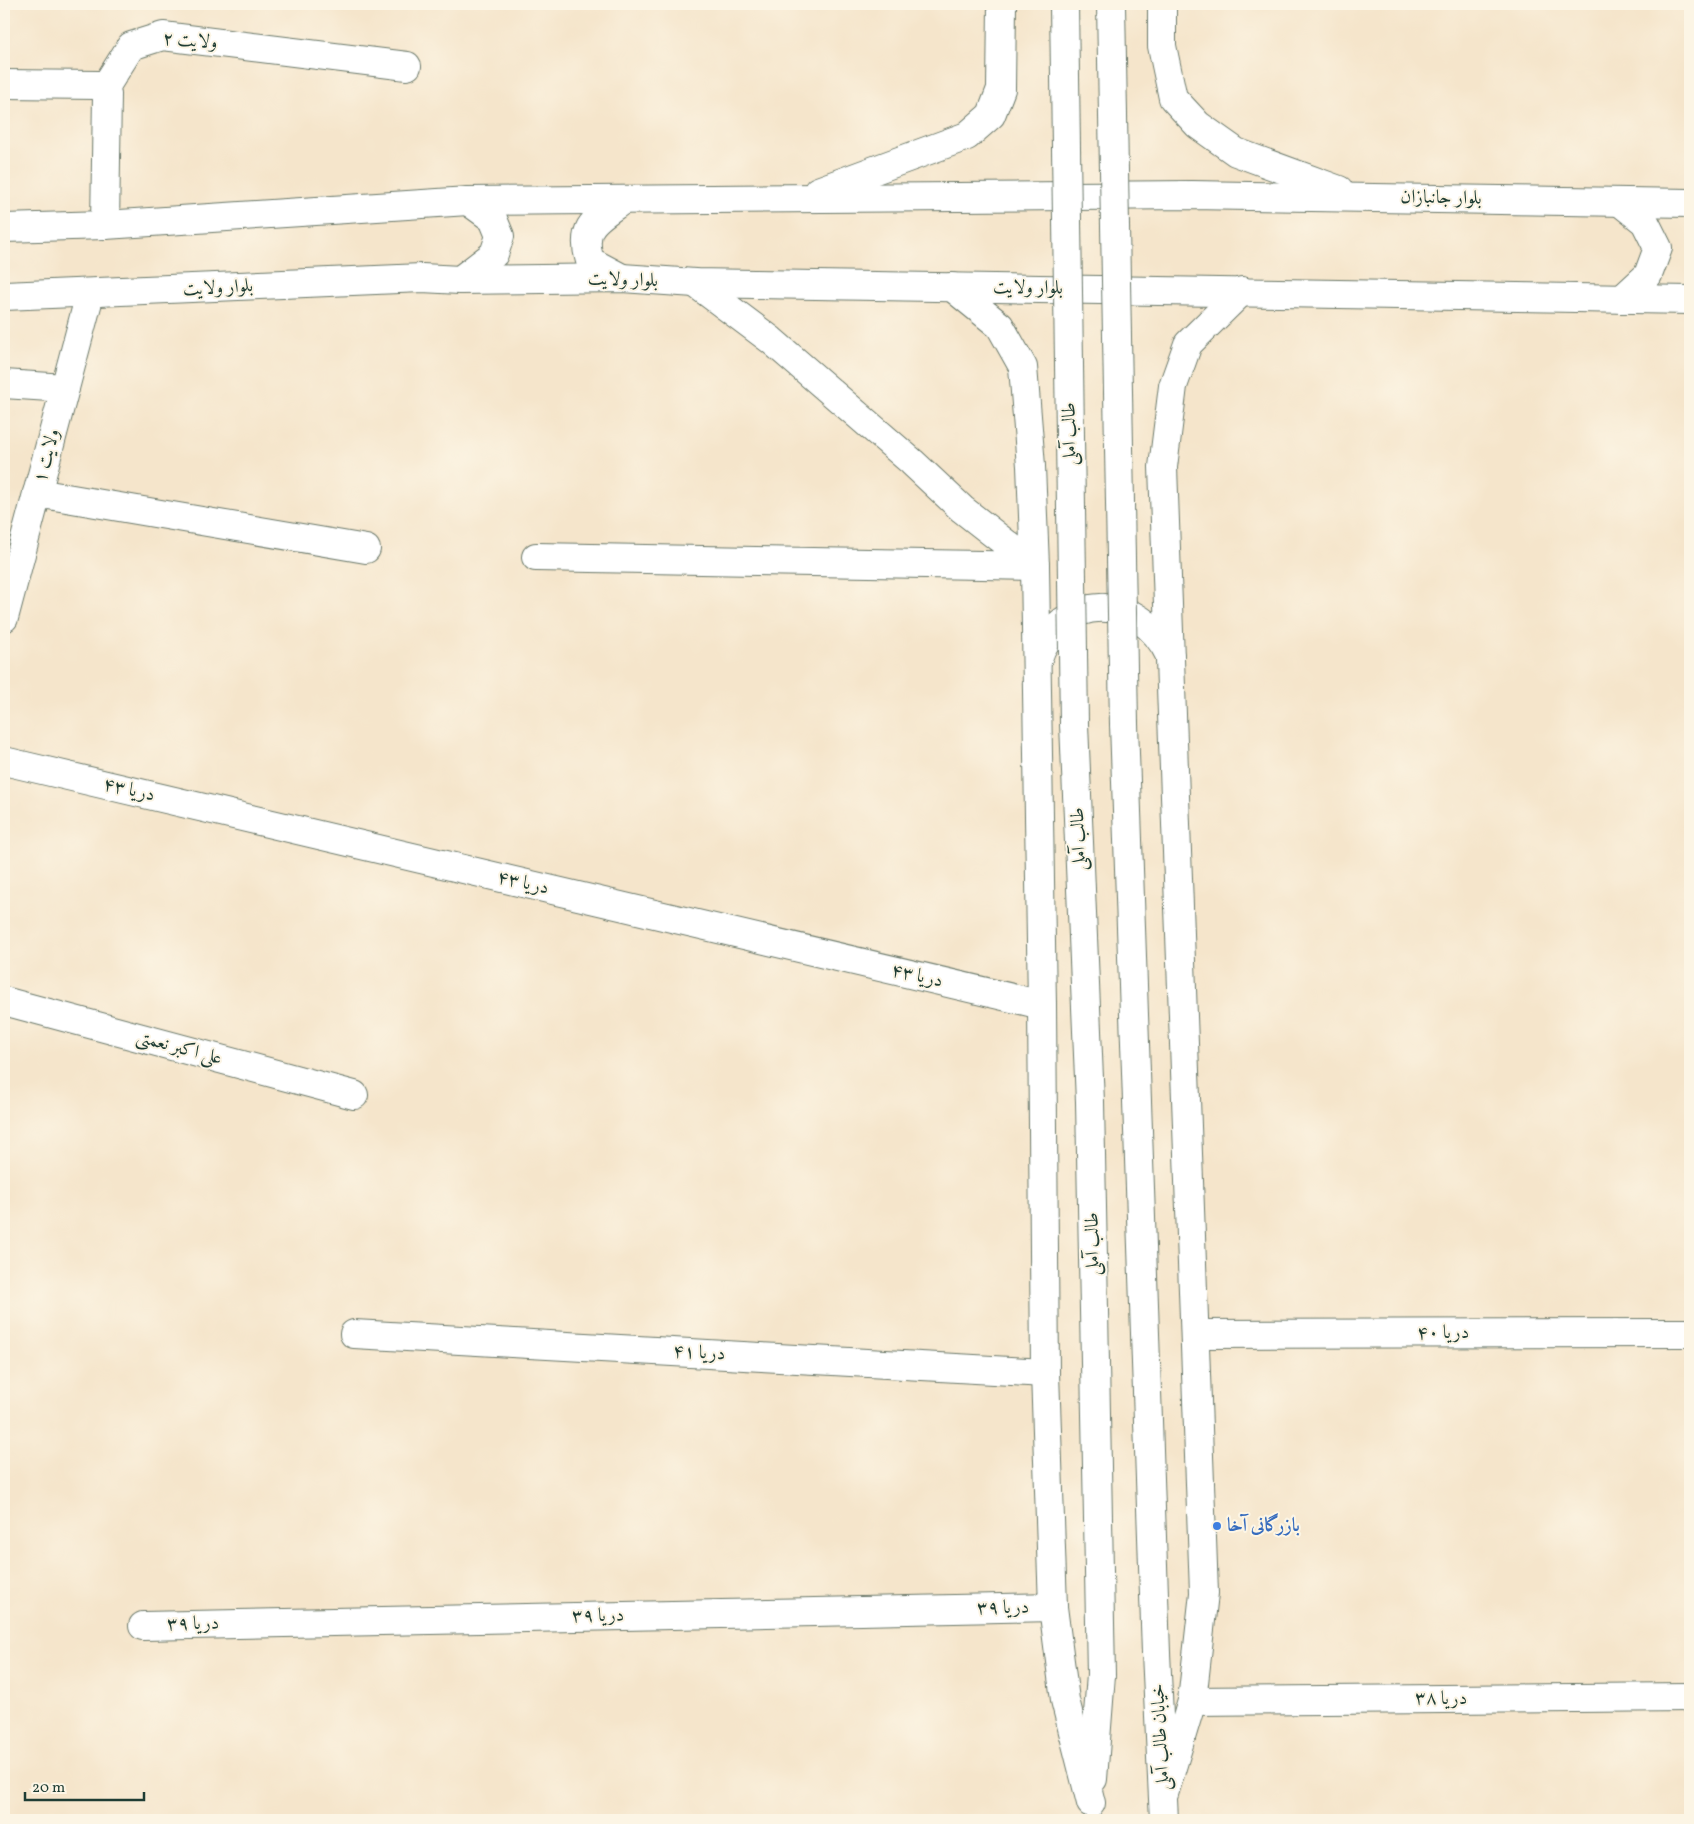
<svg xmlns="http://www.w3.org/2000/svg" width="1694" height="1824" viewBox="0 0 1694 1824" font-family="Vollkorn,Amiri,serif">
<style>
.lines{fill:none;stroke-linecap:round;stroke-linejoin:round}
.minor-casing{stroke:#6a7869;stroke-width:30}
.tertiary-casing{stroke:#6a7869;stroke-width:30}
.primary-casing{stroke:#6a7869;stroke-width:30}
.minor{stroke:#fff;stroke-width:28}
.tertiary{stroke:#fff;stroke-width:28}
.primary{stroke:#fff;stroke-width:28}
.primary-bridge-casing{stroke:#6a7869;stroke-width:30;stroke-linecap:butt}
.primary-bridge{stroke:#fff;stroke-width:28}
.shop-dot{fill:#3f7fe0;stroke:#fcf5e5;stroke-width:2}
.labels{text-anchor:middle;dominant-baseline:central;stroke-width:4;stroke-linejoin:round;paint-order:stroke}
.street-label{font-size:19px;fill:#1f3d34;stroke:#fcf5e5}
.shop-label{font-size:19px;font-weight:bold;fill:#366cbe;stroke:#fcf5e5;text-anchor:start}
</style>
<rect width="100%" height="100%" fill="#fcf5e5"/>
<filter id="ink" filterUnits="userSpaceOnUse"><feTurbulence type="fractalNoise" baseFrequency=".02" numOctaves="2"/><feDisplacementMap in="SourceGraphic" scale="10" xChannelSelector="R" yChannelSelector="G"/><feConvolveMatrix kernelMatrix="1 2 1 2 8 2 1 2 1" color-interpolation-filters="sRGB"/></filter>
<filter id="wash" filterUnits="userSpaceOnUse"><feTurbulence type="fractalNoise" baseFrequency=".0096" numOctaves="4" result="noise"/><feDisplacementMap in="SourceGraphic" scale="20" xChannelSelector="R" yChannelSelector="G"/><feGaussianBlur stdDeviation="1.12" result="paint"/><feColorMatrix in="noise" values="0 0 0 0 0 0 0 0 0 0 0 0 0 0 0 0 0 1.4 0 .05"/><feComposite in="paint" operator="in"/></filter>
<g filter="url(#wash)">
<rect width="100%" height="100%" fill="#f5e5cb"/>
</g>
<g filter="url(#ink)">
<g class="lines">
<defs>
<g id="minor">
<path d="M4,84L98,85L104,89"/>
<path d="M105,225L107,94L104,89L131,46L163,36L407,66"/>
<path d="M4,384L65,388"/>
<path d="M37,493L366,549"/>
<path d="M536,557L1035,566"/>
<path d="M4,761L1042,1005"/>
<path d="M4,1001L354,1095"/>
<path d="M354,1334L1045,1373"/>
<path d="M1196,1334L1690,1333"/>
<path d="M143,1626L1053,1607"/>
<path d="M1192,1701L1690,1697"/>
</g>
<path id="tertiary" d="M4,618L90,294"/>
<g id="primary">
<path d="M1162,4V46L1173,98L1198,125L1236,152L1339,190"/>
<path d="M818,191L967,136L991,115L1001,89L1002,4"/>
<path d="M1620,202L1645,222L1658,248L1648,275L1622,299"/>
<path d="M4,228L105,225L468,201L1192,195L1690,203"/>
<path d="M622,278L590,261C579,225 597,219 623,200"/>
<path d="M460,280L494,254L500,236L493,219L468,201"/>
<path d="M695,283L771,340L912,462L962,509L1035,566"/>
<path d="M952,287L1000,326L1023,367L1031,466L1035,566L1042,1005L1045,1373L1053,1607L1065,1700L1091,1803"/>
<path d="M4,296L422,278L460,280L622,278L695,283L1690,300"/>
<path d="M1037,661C1059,591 1140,591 1170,656"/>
<path d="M1074,724L1090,1102L1101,1675L1093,1779"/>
<path d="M1124,724L1156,1653L1164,1820"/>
<path d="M1164,1794L1192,1701L1204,1593L1163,467L1173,386L1188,344L1242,291"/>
</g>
</defs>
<use href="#minor" class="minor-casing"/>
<use href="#tertiary" class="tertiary-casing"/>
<use href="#primary" class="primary-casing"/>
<use href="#minor" class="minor"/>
<use href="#tertiary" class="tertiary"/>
<use href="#primary" class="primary"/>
<defs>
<g id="primary-bridge">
<path d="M1064,4L1074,724"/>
<path d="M1111,4L1124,724"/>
</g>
</defs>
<use href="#primary-bridge" class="primary-bridge-casing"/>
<use href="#primary-bridge" class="primary-bridge"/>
</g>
</g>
<circle class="shop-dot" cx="1217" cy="1526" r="5"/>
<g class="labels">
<g class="street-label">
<text transform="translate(190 41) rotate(4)">ولایت ۲</text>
<text transform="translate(1441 198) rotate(1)">بلوار جانبازان</text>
<text transform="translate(623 280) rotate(2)">بلوار ولایت</text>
<text transform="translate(218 288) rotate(-3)">بلوار ولایت</text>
<text transform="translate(1028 288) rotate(1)">بلوار ولایت</text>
<text transform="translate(1070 434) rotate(-91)">طالب آملی</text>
<text transform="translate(47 456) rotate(-75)">ولایت ۱</text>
<text transform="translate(129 790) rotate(13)">دریا ۴۳</text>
<text transform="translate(1079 839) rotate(-92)">طالب آملی</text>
<text transform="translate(523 883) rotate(13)">دریا ۴۳</text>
<text transform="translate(917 976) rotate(13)">دریا ۴۳</text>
<text transform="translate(179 1048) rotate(15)">علی اکبر نعمتی</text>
<text transform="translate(1093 1244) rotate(-91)">طالب آملی</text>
<text x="1443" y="1333">دریا ۴۰</text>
<text transform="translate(699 1353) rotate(3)">دریا ۴۱</text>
<text transform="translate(1003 1608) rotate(-1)">دریا ۳۹</text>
<text transform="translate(598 1616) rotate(-1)">دریا ۳۹</text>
<text transform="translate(193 1624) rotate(-1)">دریا ۳۹</text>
<text x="1441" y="1699">دریا ۳۸</text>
<text transform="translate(1161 1737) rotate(-93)">خیابان طالب آملی</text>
</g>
<g class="shop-label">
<text x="1227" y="1526">بازرگانی آخا</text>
</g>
</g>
<rect width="1694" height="1824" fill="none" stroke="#fcf5e5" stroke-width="20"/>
<path d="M25 1792v8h119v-8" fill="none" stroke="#1f3d34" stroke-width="2.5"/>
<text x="32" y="1792" font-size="15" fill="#1f3d34" stroke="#fcf5e5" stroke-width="4" paint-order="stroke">20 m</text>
</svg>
